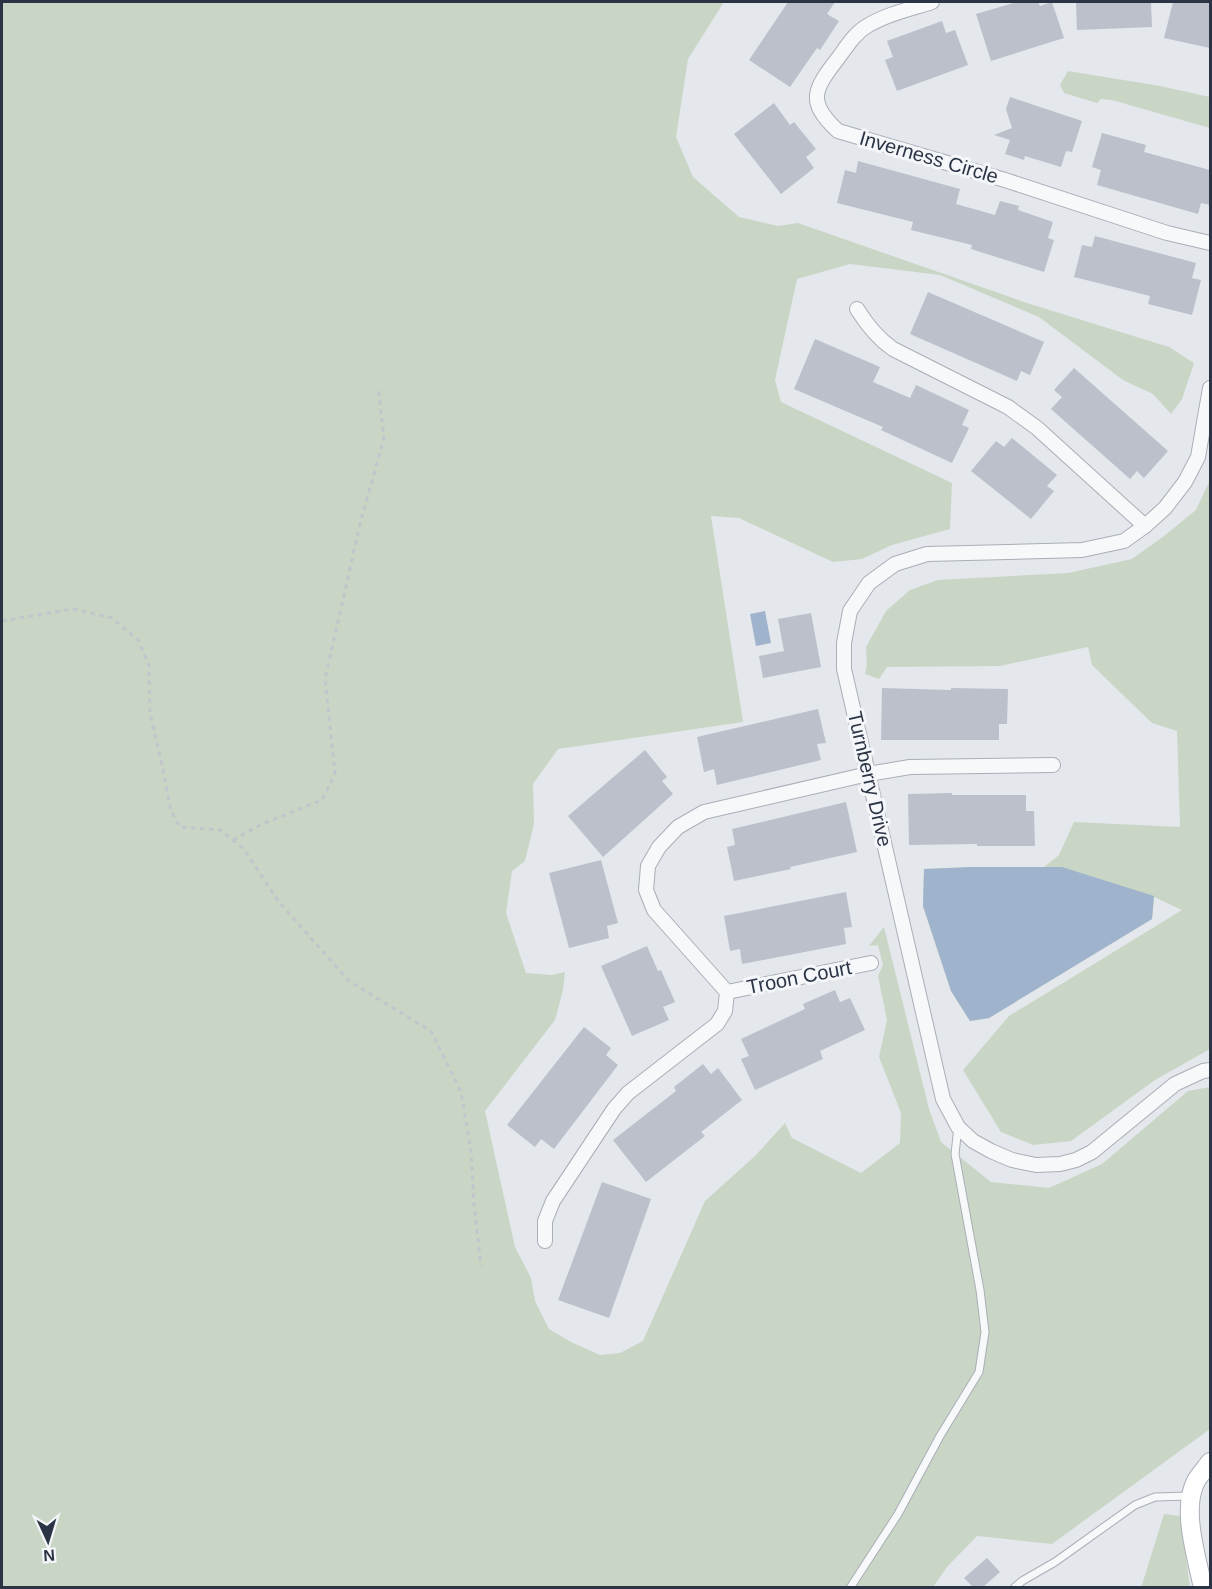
<svg xmlns="http://www.w3.org/2000/svg" width="1212" height="1589" viewBox="0 0 1212 1589" font-family="Helvetica,sans-serif">
<style>
.green{fill:#c9d6c5}
.water{fill:#9fb4cc}
.building{fill:#bbc0ca}
.lines{fill:none;stroke-linecap:round;stroke-linejoin:round}
.service-casing{stroke:#a9aeb7;stroke-width:9}
.minor-casing{stroke:#a9aeb7;stroke-width:16}
.secondary-casing{stroke:#a9aeb7;stroke-width:20}
.path{stroke:#c2c5cb;stroke-width:3;stroke-dasharray:4.5 4.5;stroke-linecap:butt}
.service{stroke:#f7f8fa;stroke-width:7}
.minor{stroke:#f7f8fa;stroke-width:14}
.secondary{stroke:#fff;stroke-width:18}
.labels{text-anchor:middle;dominant-baseline:central;stroke-width:6;stroke-linejoin:round;paint-order:stroke}
.street-label{font-size:20px;fill:#2b3445;stroke:#f4f6f9}
</style>
<rect width="100%" height="100%" fill="#e4e7ec"/>
<g class="green">
<path d="M2,2H724L688,59L676,137L693,177L739,217L778,226L798,223L1027,303L1169,347L1194,363L1182,399L1171,414L1153,394L1123,380L1039,317L940,275L850,264L797,279L775,380L781,402L952,483L950,529L892,545L862,559L833,562L739,518L711,516L743,722L558,749L533,784L534,824L525,861L512,871L506,913L526,973L551,975L565,972L563,990L555,1020L485,1111L515,1247L531,1278L535,1301L549,1329L571,1342L600,1355L620,1353L643,1341L705,1201L756,1155L785,1123L792,1138L861,1173L900,1143L901,1113L879,1057L887,1020L878,976L883,965L878,945L869,946L884,927L929,1109L941,1142L991,1182L1049,1188L1102,1164L1188,1091L1210,1087V1429L1052,1544L977,1536L947,1567L933,1587L2,1588Z"/>
<path d="M1068,71L1160,86L1210,97V128L1112,100L1101,99L1097,103L1064,93L1060,85Z"/>
<path d="M1210,480V1049L1155,1080L1071,1141L1033,1145L1001,1132L963,1070L1009,1016L1182,910L1154,897L1152,919L989,1018L970,1021L951,991L923,906L924,869L973,867H1044L1059,855L1074,822L1180,827L1177,731L1152,723L1092,665L1088,647L1000,666L887,667L879,679L865,674L867,664L866,647L886,611L910,590L938,580L1068,573L1132,559L1164,536L1196,510Z"/>
<path d="M1164,1514L1180,1516L1190,1587L1141,1588Z"/>
</g>
<g class="water">
<path d="M765,611L771,643L756,646L750,614Z"/>
<path d="M973,867H1062L1154,896L1152,919L989,1018L970,1021L951,991L923,906L924,869Z"/>
</g>
<g class="building">
<path d="M788,2H835L827,14L839,21L820,50L817,48L790,87L749,60Z"/>
<path d="M1017,2H1038L1040,6L1052,2L1064,38L991,61L976,14Z"/>
<path d="M1076,2H1151L1152,27L1077,30Z"/>
<path d="M1173,2H1210V48L1164,38Z"/>
<path d="M942,21L946,33L955,30L968,65L897,91L885,60L893,57L887,41Z"/>
<path d="M1010,97L1082,121L1072,152L1066,151L1061,167L1025,156L1024,160L1005,154L1010,140L994,135L1012,128L1006,109Z"/>
<path d="M774,103L790,125L794,122L816,149L806,157L814,168L781,194L734,134Z"/>
<path d="M1102,133L1146,145L1144,152L1210,170V205L1201,203L1198,214L1097,185L1101,170L1092,167Z"/>
<path d="M858,161L960,189L956,204L995,215L1000,201L1019,206L1018,210L1053,222L1048,238L1054,240L1044,272L971,249L972,245L911,230L913,222L837,203L845,170L856,173Z"/>
<path d="M1095,236L1196,263L1192,278L1201,280L1192,315L1148,304L1150,296L1074,277L1082,245L1092,247Z"/>
<path d="M928,292L1044,342L1030,375L1021,371L1017,381L910,334Z"/>
<path d="M815,339L880,367L873,382L910,398L916,385L969,410L962,425L969,428L952,463L881,430L883,427L794,389Z"/>
<path d="M1074,368L1168,451L1144,478L1137,471L1130,479L1051,409L1062,397L1054,390Z"/>
<path d="M1012,438L1057,475L1047,486L1054,491L1031,519L971,471L996,441L1004,447Z"/>
<path d="M811,613L821,667L763,678L759,656L784,651L778,619Z"/>
<path d="M882,688L951,690V688L1008,689L1007,724H999V740H881Z"/>
<path d="M818,709L826,743L817,744L821,760L717,785L714,769L704,772L697,737Z"/>
<path d="M645,750L667,777L662,781L673,794L603,857L568,816Z"/>
<path d="M952,793V795H1026V811H1034L1035,846H977V844L909,845L908,794Z"/>
<path d="M846,802L857,852L790,867L791,869L734,881L727,847L735,845L732,829Z"/>
<path d="M601,860L618,923L607,926L609,938L569,948L549,873Z"/>
<path d="M846,892L852,927L844,928L846,944L742,964L740,949L730,951L724,916Z"/>
<path d="M647,946L658,971L661,970L675,1002L663,1007L669,1020L632,1036L601,966Z"/>
<path d="M835,990L840,1002L850,998L865,1030L820,1051L823,1059L755,1090L741,1059L749,1056L741,1039L805,1009L803,1004Z"/>
<path d="M584,1027L611,1048L606,1055L618,1065L554,1149L541,1139L535,1147L507,1125Z"/>
<path d="M703,1064L711,1074L718,1068L742,1100L701,1132L705,1136L646,1182L613,1140L676,1091L674,1087Z"/>
<path d="M602,1182L651,1199L609,1318L558,1300Z"/>
<path d="M987,1558L1000,1572L983,1587H973L964,1578Z"/>
</g>
<g class="lines">
<defs>
<g id="service">
<path d="M850,1588L898,1514L940,1436L979,1372L985,1332L980,1290L955,1154L958,1127"/>
<path d="M1014,1588L1022,1581L1055,1562L1135,1505L1155,1497L1189,1496"/>
</g>
<g id="minor">
<path d="M932,2C910,9 887,14 867,26C855,33 847,46 839,57C815,88 805,101 838,131L1005,180L1167,233L1210,243"/>
<path d="M857,309C867,325 877,338 893,349L1008,407L1037,428L1145,526"/>
<path d="M1210,388L1198,457L1185,482L1165,508L1145,526L1124,541L1082,550L927,554L895,564L869,583L850,611L844,643V669L943,1099L958,1127L973,1141L991,1151L1012,1160L1036,1165L1060,1164L1076,1160L1092,1152L1175,1084L1203,1071L1210,1070"/>
<path d="M727,992L871,963"/>
<path d="M545,1241V1221L553,1201L614,1109L628,1093L717,1024L725,1011L727,992L654,910L646,890L648,866L659,847L678,827L704,812L868,774L910,767L1053,765"/>
</g>
<path id="secondary" d="M1203,1588C1197,1558 1181,1509 1196,1481C1200,1474 1206,1468 1210,1462"/>
</defs>
<use href="#service" class="service-casing"/>
<use href="#minor" class="minor-casing"/>
<use href="#secondary" class="secondary-casing"/>
<g class="path">
<path d="M2,621L73,609L112,618L138,640L149,665L150,713L161,760L171,811L180,827L220,830L243,848L279,902L349,981L431,1031L461,1092L471,1151L474,1203L481,1266"/>
<path d="M233,840L262,824L322,800L335,774L325,679L360,524L384,438L378,387"/>
</g>
<use href="#service" class="service"/>
<use href="#minor" class="minor"/>
<use href="#secondary" class="secondary"/>
</g>
<g class="labels">
<g class="street-label">
<text transform="translate(929 157) rotate(16)">Inverness Circle</text>
<text transform="translate(870 779) rotate(77)">Turnberry Drive</text>
<text transform="translate(799 977) rotate(-11)">Troon Court</text>
</g>
</g>
<rect width="1212" height="1589" fill="none" stroke="#2b3445" stroke-width="6"/>
<g transform="translate(48 1541) rotate(176)" stroke="#f4f6f9" stroke-width="4.5" paint-order="stroke">
<path d="M0-4.5L10 22L0 15L-10 22Z" fill="#2b3445"/>
<text y="-9" font-size="16" font-weight="bold" text-anchor="middle" fill="#2b3445">N</text>
</g>
</svg>
